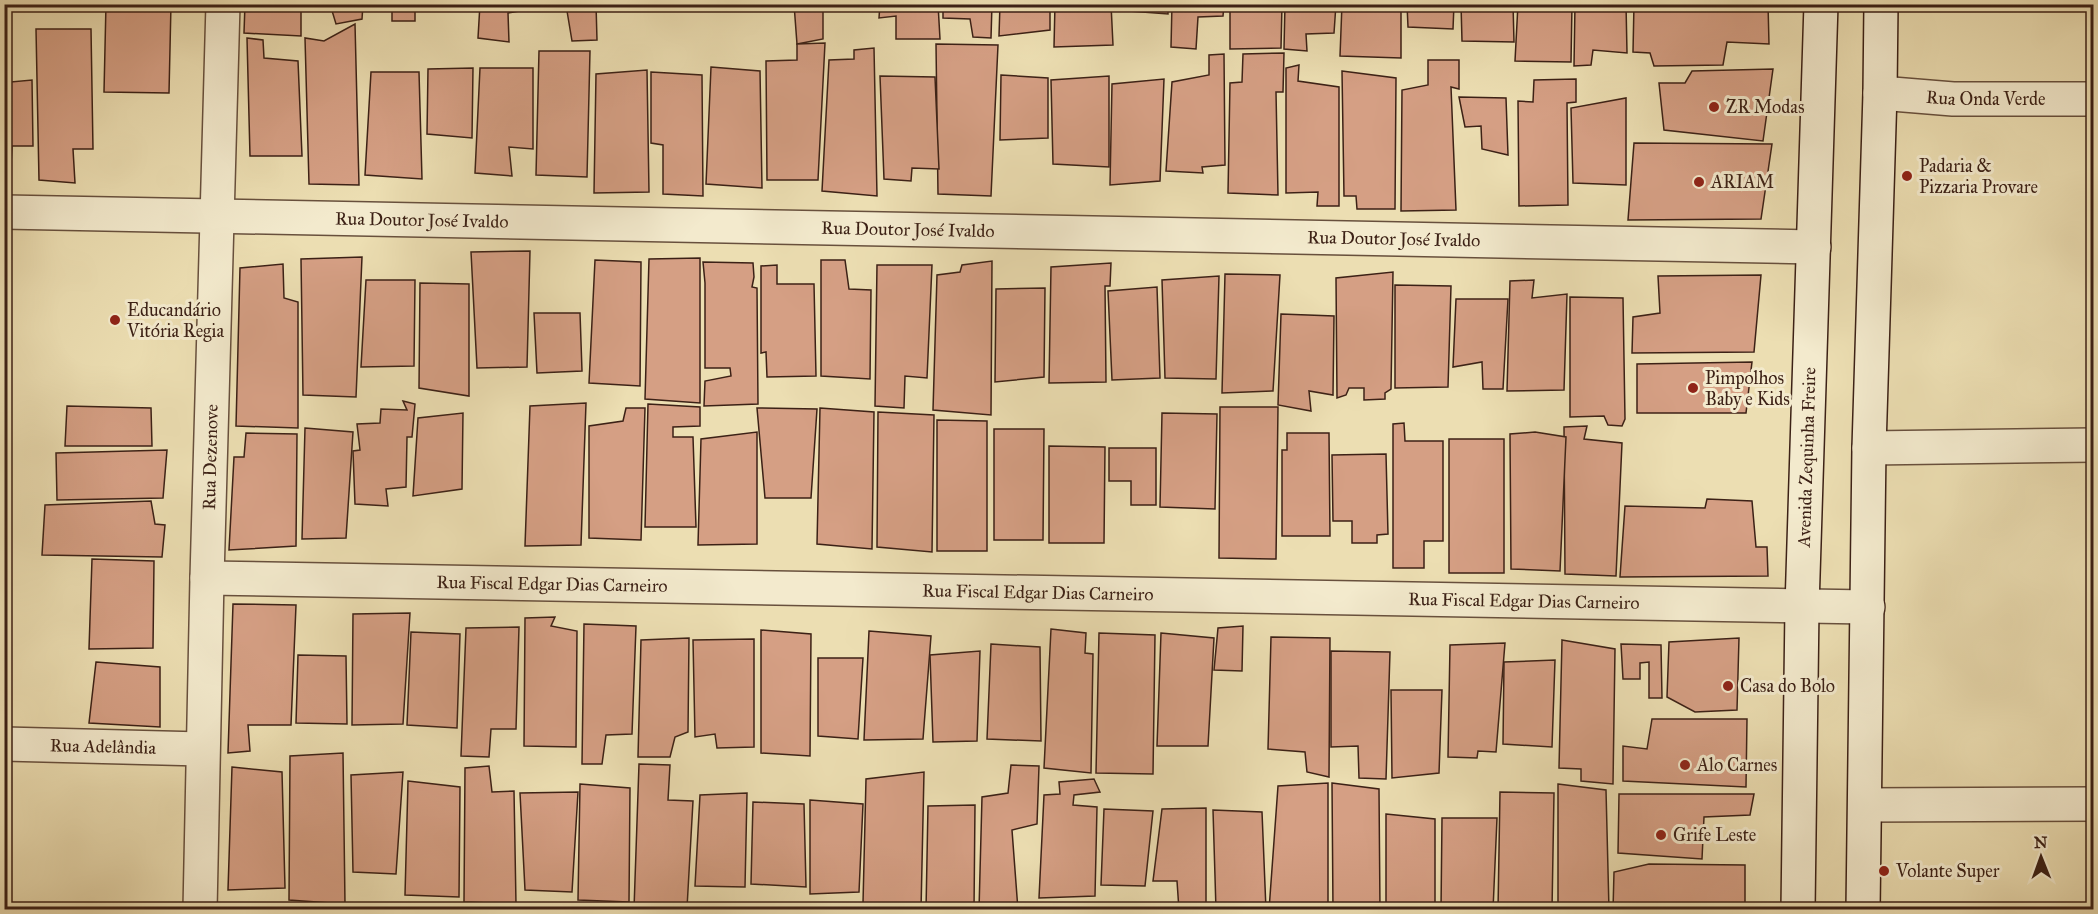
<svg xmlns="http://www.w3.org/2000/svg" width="2098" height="914" viewBox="0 0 2098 914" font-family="'IM FELL Great Primer',serif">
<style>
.building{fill:#d59f84;stroke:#3c2116;stroke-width:1.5}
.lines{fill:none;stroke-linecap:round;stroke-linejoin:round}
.street-casing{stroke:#68503d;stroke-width:36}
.secondary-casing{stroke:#3c2116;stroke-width:36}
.street{stroke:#f3eacd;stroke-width:33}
.secondary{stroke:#f3eacd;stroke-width:33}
.poi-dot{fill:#8f2418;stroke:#f3eacd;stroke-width:2}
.labels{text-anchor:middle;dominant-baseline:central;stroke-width:6;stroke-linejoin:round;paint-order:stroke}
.street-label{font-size:18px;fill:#3c2116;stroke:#f3eacd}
.poi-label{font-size:18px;fill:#3c2116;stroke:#f3eacd;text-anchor:start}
</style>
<rect width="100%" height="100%" fill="#ecdeb2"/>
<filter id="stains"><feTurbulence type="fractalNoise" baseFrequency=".00333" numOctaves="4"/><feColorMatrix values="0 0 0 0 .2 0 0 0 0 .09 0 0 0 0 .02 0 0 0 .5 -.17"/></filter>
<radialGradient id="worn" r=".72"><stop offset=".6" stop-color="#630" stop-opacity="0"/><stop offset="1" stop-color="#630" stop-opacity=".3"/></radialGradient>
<g class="building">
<path d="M106,4H171L169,93L104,92Z"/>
<path d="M245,4H301V36L244,33Z"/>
<path d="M330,4H363L362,19L336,24Z"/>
<rect x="392" y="4" width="23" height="17"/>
<path d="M480,4H536V8L508,13L509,42L478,38Z"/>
<path d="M539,4H596L597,40L572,41L567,11Z"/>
<path d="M601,4H647V10L623,6L601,8Z"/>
<path d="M656,4H703V5L656,7Z"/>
<rect x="716" y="4" width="45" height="3"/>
<path d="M794,4H823V39L797,44Z"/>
<path d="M829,4H875V10L829,11Z"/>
<path d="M880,4H938L940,39H896V16L879,18Z"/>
<path d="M943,4H992L991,38L973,37L970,19L943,18Z"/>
<path d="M1000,4H1050V30L999,36Z"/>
<path d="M1055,4H1111L1113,45L1054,47Z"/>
<path d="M1116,4H1168V14L1116,10Z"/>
<path d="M1172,4H1224L1223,16L1198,17L1196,49L1171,47Z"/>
<path d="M1230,4H1282L1281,48L1230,49Z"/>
<path d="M1285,4H1336L1334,33L1306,34L1307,51L1284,49Z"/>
<path d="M1342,4H1401V58L1340,56Z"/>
<path d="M1407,4H1454L1453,29L1408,27Z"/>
<path d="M1461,4H1513L1514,42L1462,41Z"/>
<path d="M1518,4H1572L1571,62L1515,61Z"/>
<path d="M1575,4H1626L1627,53L1593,50L1591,65L1574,66Z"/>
<path d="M1634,4H1768L1769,44L1727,42L1723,65L1654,66L1650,53L1633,52Z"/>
<path d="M355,24L359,185L309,184L305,38L324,41Z"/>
<path d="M36,29H91L93,149H73L75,183L39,180Z"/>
<path d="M247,38L263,40L264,58L298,61L302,156H250Z"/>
<path d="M825,43L818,180H767L766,61L797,60V44Z"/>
<path d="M936,44L998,45L991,196L938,194Z"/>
<path d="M874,48L877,196L822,191L829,60L854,59V50Z"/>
<path d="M539,51H590L587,177L536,175Z"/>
<path d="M1284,53L1283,92H1276L1278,195L1228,193L1230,83L1242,82L1243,54Z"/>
<path d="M1224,54L1225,165L1202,167L1203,173L1166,171L1172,82L1209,75V55Z"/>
<path d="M1428,60H1459V89L1451,87L1456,210L1401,211L1402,90L1428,85Z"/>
<path d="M1299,65L1298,81L1339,87V206H1317L1318,192L1286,193V68Z"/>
<path d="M4,67H9L11,82L32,80L33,146H12L11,164H4Z"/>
<path d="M711,67L760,71L762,188L706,184Z"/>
<path d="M473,68L472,138L427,134L428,69Z"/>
<path d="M480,68H533V149L509,147L512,176L475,173Z"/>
<path d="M1773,69L1763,141L1664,130L1659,83H1685L1692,71Z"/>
<path d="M647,70L649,192L594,193L596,74Z"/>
<path d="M1342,71L1396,78L1395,209H1357L1356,196H1344Z"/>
<path d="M371,72H419L422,179L365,175Z"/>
<path d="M651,72L702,75L703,196L663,194V145L651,143Z"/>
<path d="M1001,75L1048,78V138L1000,140Z"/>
<path d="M880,76L935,77L939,169L912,168L911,181L884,179Z"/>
<path d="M1109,76V167L1053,164L1051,80Z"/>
<path d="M1164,79L1160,181L1110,185L1112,84Z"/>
<path d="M1576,79V102L1567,103L1568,205L1519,206L1518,101L1533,102L1534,80Z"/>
<path d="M1459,97L1506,98L1508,155L1482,149L1481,126L1465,127Z"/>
<path d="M1626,98V185L1573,183L1571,108Z"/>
<path d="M1634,143L1772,144L1761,219L1628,220Z"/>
<path d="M530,251L527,367L477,368L471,252Z"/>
<path d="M362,257L356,397L303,395L301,259Z"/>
<path d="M700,258V403L645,399L649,259Z"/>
<path d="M595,260L641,262L640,386L589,383Z"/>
<path d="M821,260H845L849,289L871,290L870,379L821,376Z"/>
<path d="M992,261L991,415L933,410L937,275L960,272L962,265Z"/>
<path d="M703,262L753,263L754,277L752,287L757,288L758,404L704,406L705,381L731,376L730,368H705V283Z"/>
<path d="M1111,263L1110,286H1105L1106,382L1049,383L1051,267Z"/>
<path d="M283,264L284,298L298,302V428L236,426L240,268Z"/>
<path d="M777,265V284H814L816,376L767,377L766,352L761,353V266Z"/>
<path d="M877,265H932L927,378L905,376L904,408L875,406Z"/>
<path d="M1393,272L1391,389L1385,393V399L1364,400V388H1349L1346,395L1337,398L1336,278Z"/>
<path d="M1225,274L1280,275L1273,391L1222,393Z"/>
<path d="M1761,275L1754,352L1632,353L1633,317L1660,313L1658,276Z"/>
<path d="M1219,276L1216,379L1165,378L1162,280Z"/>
<path d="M366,280H415L414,366L361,367Z"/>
<path d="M1534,280L1532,298L1567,294L1564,390L1507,391L1510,281Z"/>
<path d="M420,283L469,284V396L419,388Z"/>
<path d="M1395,285L1451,286L1448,387L1395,388Z"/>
<path d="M1157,287L1160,378L1112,380L1108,291Z"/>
<path d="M1045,288L1044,377L995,382L996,289Z"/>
<path d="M1570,297L1623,298L1625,419L1622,426L1608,425L1604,416L1570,417Z"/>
<path d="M1456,299H1508L1503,389H1483L1482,362L1453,367Z"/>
<path d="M534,313H580L582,371L537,373Z"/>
<path d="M1281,314L1334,316L1333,395L1309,391L1311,411L1278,405Z"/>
<path d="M1752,362L1746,413H1637V364Z"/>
<path d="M403,401L415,404L412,437H407L406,487L386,489L388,506L355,504L353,451L360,450L357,424L380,423L381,409L407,410Z"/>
<path d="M586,403L581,545L525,546L530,406Z"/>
<path d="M648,404L700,407V426L673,427V437H693L696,527H645Z"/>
<path d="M67,406L151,408L152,446H65Z"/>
<path d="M1220,407H1278L1276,559L1219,558Z"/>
<path d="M626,408H645L641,540L589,538V426L623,421Z"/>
<path d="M757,408L817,409L811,498H765Z"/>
<path d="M820,408L874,412L872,549L817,544Z"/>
<path d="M878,412L934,415L932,552L877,547Z"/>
<path d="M463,413L462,489L413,496L418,418Z"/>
<path d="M1162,413L1217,414L1215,509L1160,507Z"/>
<path d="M937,420L987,421V551H937Z"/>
<path d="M1404,423L1405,441H1443V541H1424V568H1393V424Z"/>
<path d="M1587,426L1584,439L1622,443L1616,576L1565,574L1564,427Z"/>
<path d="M305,428L353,432L346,538L302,539Z"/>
<path d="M994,429H1044L1043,540H994Z"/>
<path d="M757,432V544L698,545L701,439Z"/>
<path d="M1535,432L1566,437L1560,571L1511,569L1510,434Z"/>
<path d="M246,433L297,434L296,546L229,550L234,457H244Z"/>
<path d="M1287,433H1329L1330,536H1282V450H1287Z"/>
<rect x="1449" y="439" width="55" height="134"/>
<path d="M1049,446L1105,447L1104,543H1049Z"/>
<path d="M1109,448H1156V505H1131V481H1109Z"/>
<path d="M167,450L163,498L57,500L56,453Z"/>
<path d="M1386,454L1388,534L1377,535V543H1352V521H1333L1332,455Z"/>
<path d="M1707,499L1752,501L1756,547H1767L1768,576L1620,577L1625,506L1705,508Z"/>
<path d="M151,501L155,524L165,525L162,557L42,555L45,505Z"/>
<path d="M92,559L154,561L153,648L89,649Z"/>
<path d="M233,604L296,605L291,725H248L250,751L228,753Z"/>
<path d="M410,613L403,724L352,725L353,614Z"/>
<path d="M555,617L551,626L577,631L576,747L524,746L525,618Z"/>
<path d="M584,624L636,626L632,734L606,735L602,764H582Z"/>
<path d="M1243,626L1242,671L1214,670L1218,628Z"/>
<path d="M519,627L516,729H491L489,757L461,756L466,628Z"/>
<path d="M1051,629L1086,633L1085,653L1093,654L1091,773L1044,768Z"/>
<path d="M761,630L811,634L810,756L761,753Z"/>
<path d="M869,631L931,636L923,739L864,740Z"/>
<path d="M411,632L460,634L457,728L407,725Z"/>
<path d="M1099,633L1155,635L1153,774L1096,773Z"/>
<path d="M1161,633L1214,638L1208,746H1157Z"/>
<path d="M1271,637L1330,638L1329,777L1307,772L1305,752L1268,749Z"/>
<path d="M689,638L688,732L675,737L670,757H638L641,640Z"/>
<path d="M1739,638L1737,710L1695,712L1667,697L1669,642Z"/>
<path d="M754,639V747L717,748L715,734L695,737L693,640Z"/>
<path d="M1562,640L1615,649L1613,784L1581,781V769L1559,768Z"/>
<path d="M1505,643L1496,752L1478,751L1477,758L1448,757L1450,645Z"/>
<path d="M991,644L1040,647L1041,741L987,739Z"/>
<path d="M1621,644L1661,645L1662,698H1649V662L1640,663V679H1623Z"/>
<path d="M980,651L977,741L933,742L930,655Z"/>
<path d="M1331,651L1390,652L1386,779L1359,778L1358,746L1331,747Z"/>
<path d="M298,655L346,656L347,724L296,723Z"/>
<path d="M818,658H863L858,739L818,736Z"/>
<path d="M1555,660L1552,747L1503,744L1504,662Z"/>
<path d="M96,662L160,667V727L89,723Z"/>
<path d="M1391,690H1442L1439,773L1392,778Z"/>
<path d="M1652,719H1747L1746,787L1623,781V746L1647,749Z"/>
<path d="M343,753L345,904L289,900L290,756Z"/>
<path d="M639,764L670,765L668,800L693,801L687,908L634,909Z"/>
<path d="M1011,765L1039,766L1037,824L1012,830L1018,910H979L982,797L1008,793Z"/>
<path d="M489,766L492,792L514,791L516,904L464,902L465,768Z"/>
<path d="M232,767L282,772L285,888L228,890Z"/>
<path d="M403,772L396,874L353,872L351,775Z"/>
<path d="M924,772L921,910H902L863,903L866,779Z"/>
<path d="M1094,779L1100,792L1074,795L1073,805L1097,807L1095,896L1039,898L1044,795L1060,794L1059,782Z"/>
<path d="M408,781L460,787L459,897L405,895Z"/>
<path d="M1328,783V910H1269L1278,786Z"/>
<path d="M1332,783L1379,789L1380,910H1333Z"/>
<path d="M580,784L630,788L629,902L578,900Z"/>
<path d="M1558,784L1606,790L1609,910H1558Z"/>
<path d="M578,792L572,892L525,890L520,793Z"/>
<path d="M1500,792L1554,793L1552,910H1498Z"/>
<path d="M747,793L745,887L695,886L700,795Z"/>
<path d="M1619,794H1754L1750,815L1704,817L1702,859L1618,853Z"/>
<path d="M810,800L863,804L859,892L810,894Z"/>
<path d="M753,802L804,804L806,887L751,884Z"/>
<path d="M975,805L974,910H926L928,806Z"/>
<path d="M1206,808V910H1179L1177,881H1153L1162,809Z"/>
<path d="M1104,809L1153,811L1145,886L1101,885Z"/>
<path d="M1213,810L1262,812L1266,910H1216Z"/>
<path d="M1386,814L1435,819V910H1386Z"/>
<path d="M1442,818H1497L1493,910H1441Z"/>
<path d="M1649,864L1745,865V910H1613L1614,872Z"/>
</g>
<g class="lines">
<defs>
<g id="street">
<path id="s1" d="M1880,93L1953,99H2094"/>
<path id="s2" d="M4,212L1814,247"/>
<path d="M1869,448L2094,445"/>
<path id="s3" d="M207,578L1868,607"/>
<path id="s4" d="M4,744L202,749"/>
<path d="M1865,805L2094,804"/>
<path id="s5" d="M200,910L207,578L223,4"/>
</g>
<g id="secondary">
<path id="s6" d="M1798,910L1802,607L1821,4"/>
<path d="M1863,910L1869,448L1880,93L1881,4"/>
</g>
</defs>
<use href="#street" class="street-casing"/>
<use href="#secondary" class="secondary-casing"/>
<use href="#street" class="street"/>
<use href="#secondary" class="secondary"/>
</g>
<g class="poi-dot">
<circle cx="1714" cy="107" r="6"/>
<circle cx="1907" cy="176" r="6"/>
<circle cx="1699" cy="182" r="6"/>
<circle cx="115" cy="320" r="6"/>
<circle cx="1693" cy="388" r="6"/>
<circle cx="1728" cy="686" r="6"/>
<circle cx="1685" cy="765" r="6"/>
<circle cx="1661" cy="835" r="6"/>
<circle cx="1884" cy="871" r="6"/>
</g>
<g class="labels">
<g class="street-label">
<text stroke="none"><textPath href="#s1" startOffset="106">Rua Onda Verde</textPath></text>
<text stroke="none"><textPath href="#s2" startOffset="418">Rua Doutor José Ivaldo</textPath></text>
<text stroke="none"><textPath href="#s2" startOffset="904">Rua Doutor José Ivaldo</textPath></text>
<text stroke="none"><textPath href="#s2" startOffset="1390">Rua Doutor José Ivaldo</textPath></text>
<text stroke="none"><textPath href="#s5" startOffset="453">Rua Dezenove</textPath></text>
<text stroke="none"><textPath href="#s6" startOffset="453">Avenida Zequinha Freire</textPath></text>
<text stroke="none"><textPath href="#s3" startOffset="345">Rua Fiscal Edgar Dias Carneiro</textPath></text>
<text stroke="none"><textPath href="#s3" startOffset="831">Rua Fiscal Edgar Dias Carneiro</textPath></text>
<text stroke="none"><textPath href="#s3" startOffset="1317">Rua Fiscal Edgar Dias Carneiro</textPath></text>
<text stroke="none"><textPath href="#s4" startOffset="99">Rua Adelândia</textPath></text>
</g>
<g class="poi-label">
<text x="1726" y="107">ZR Modas</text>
<text x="1919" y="166">Padaria &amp;<tspan x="1919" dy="21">Pizzaria Provare</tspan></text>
<text x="1711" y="182">ARIAM</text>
<text x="127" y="310">Educandário<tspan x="127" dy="21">Vitória Regia</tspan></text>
<text x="1705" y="378">Pimpolhos<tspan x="1705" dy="21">Baby e Kids</tspan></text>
<text x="1740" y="686">Casa do Bolo</text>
<text x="1697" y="765">Alo Carnes</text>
<text x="1673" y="835">Grife Leste</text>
<text x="1896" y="871">Volante Super</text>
</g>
</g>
<rect width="2098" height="914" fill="none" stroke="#ecdeb2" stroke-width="24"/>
<rect x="6" y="6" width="2086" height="902" fill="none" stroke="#3c2116" stroke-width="3"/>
<rect x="12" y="12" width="2074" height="890" fill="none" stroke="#3c2116" stroke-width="1.5"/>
<g transform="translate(2041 857) rotate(359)" stroke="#f3eacd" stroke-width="4.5" paint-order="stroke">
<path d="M0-4.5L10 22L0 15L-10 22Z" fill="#3c2116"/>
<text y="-9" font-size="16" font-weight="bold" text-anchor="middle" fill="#3c2116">N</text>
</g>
<rect width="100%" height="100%" filter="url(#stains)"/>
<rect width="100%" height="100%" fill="url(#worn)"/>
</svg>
